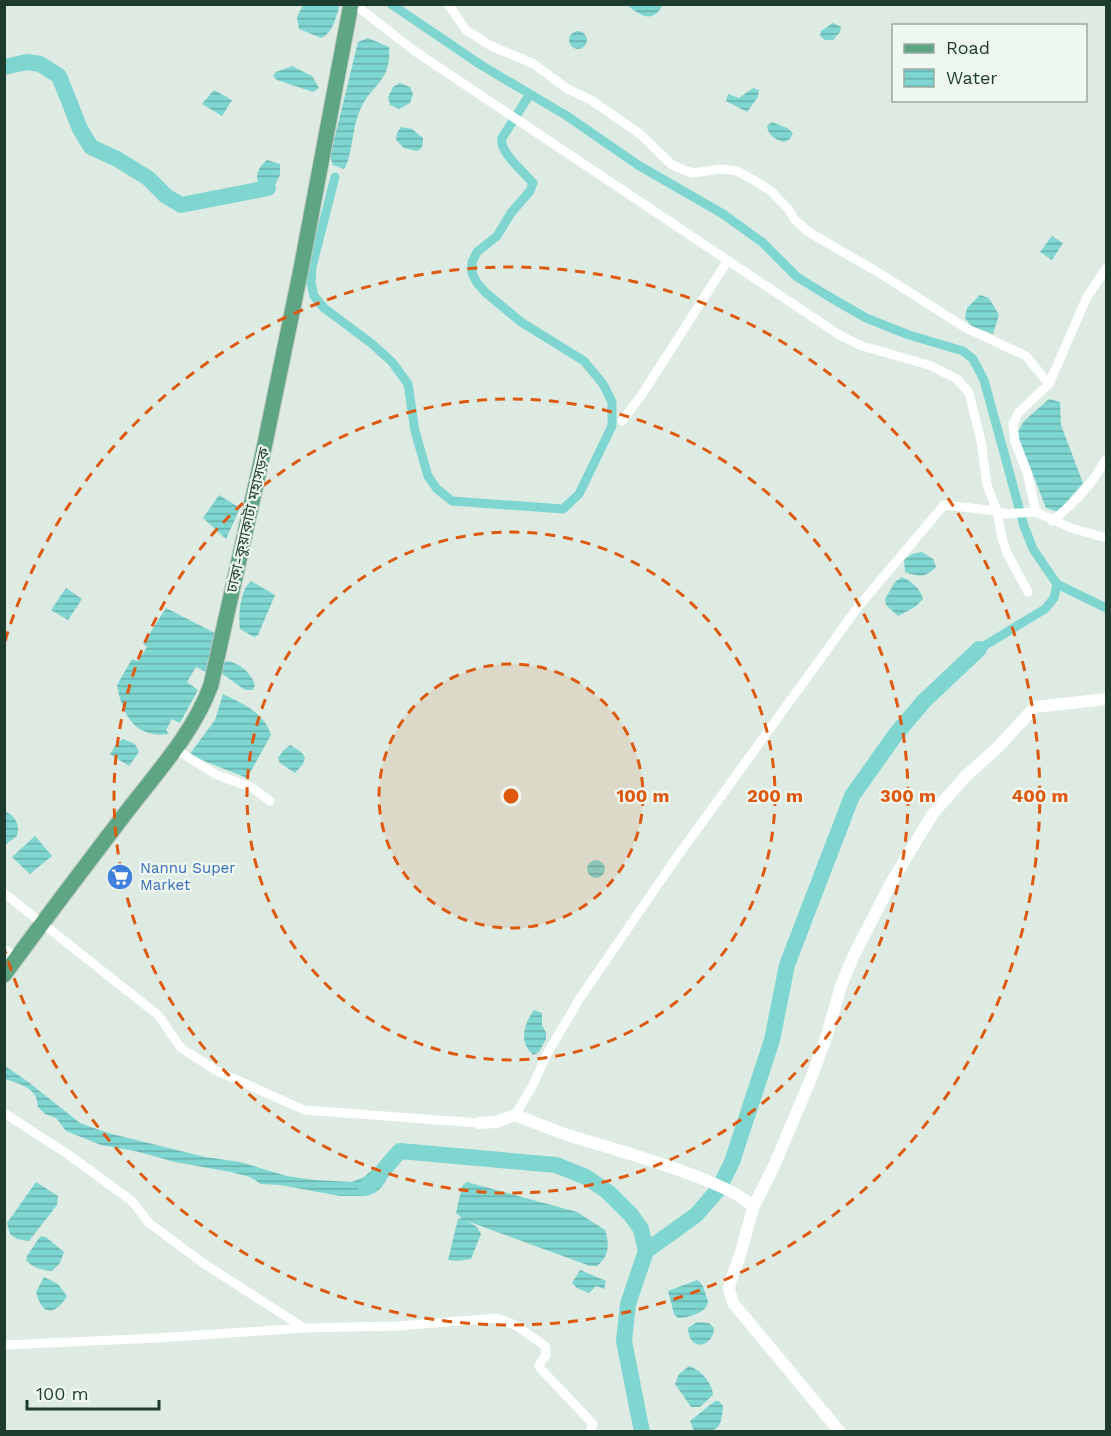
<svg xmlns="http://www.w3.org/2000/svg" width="1111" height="1436" viewBox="0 0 1111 1436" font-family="'Work Sans','Noto Sans Bengali',sans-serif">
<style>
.water{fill:url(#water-rules)}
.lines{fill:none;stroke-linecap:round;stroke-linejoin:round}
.canal{stroke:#7fd6d1;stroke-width:9}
.river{stroke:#7fd6d1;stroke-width:16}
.primary-casing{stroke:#c0c8c4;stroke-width:17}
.minor{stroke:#fff;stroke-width:9}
.tertiary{stroke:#fff;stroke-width:12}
.primary{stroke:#5da583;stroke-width:15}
.ring{fill:none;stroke:#de580e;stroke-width:3;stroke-dasharray:10 8}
.labels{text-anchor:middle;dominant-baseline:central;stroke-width:4.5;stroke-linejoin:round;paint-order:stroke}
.street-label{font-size:15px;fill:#1d3c2d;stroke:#eef7f0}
.shop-label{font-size:15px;fill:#366cbe;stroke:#eef7f0;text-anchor:start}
.centre{fill:#de580e;stroke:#eef7f0;stroke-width:3}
.ring-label{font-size:18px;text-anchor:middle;font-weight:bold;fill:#de580e;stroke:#eef7f0;stroke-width:4.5;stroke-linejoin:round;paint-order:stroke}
</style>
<defs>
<pattern id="water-rules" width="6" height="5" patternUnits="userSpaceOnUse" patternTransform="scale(1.5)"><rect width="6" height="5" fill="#7fd6d1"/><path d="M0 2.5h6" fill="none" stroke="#67afaa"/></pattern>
</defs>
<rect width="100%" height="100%" fill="#ddebe2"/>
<g class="water">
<path d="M303,5H338L339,8C335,19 333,33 321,38L299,29L297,17Z"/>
<path d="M627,5H663C652,24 641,16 627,5Z"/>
<path d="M833,23L841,27L840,32L833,40H825L820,36L821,31Z"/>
<circle cx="578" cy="40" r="9"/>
<path d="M368,38L389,47C392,82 371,84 360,110C352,128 353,149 346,166L344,169L333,165L330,157L358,42Z"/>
<path d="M292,66L312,76L319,88L313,92L277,80L273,76L276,72Z"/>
<path d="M400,83L410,87L413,94L410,103L399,109L390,105L388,97L393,87Z"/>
<path d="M753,88L759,90L758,97L747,112L726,101L728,94L739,98Z"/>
<path d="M214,90L232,100L222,116L202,104Z"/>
<path d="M772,122L787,128L793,133L790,139L784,142C776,140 768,135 767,126Z"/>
<path d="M401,127L412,129L423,138C423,145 423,149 416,151L404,148L396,140L397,133Z"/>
<path d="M267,160L280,164V175L274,187H266L258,183C255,173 259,167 267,160Z"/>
<path d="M1052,236L1063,243L1052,260L1040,252Z"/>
<path d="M980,295L989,298L999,315L993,334L971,326L965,318L967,308Z"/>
<path d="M1049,399L1060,402L1061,425L1083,483L1058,512L1046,508L1017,433L1024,421Z"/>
<path d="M219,495L240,508L226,539L203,518Z"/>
<path d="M922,552L933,559L936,567C925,578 919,577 905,572L904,560L912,554Z"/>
<path d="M902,577C912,582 920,588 923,599L915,607L898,616L886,605L885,599L895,582Z"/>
<path d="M251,581L275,595L258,635L254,637L240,629C238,616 240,590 251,581Z"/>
<path d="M66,588L82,599L68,620L51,610Z"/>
<path d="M166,608L215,633L206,672L196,667L187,682L198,690L180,723L172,719L166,730L169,734C135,739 122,714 117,685L132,659L138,661L147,647L143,644Z"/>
<path d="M227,661C240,663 251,673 255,685L253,690H245L221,673L222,664Z"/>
<path d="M223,694C243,704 264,712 271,735L247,778L189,755L215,720Z"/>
<path d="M123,739L135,744L139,752L129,766L110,754L117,743Z"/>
<path d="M290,745L300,751L305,757L303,764L295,773L280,763L278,758L283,751Z"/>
<path d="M4,811C16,816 20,824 17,836L5,845Z"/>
<path d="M35,836L52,856L30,874L12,857Z"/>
<circle cx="596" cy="869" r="9"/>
<path d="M534,1010L542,1013V1025L546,1033V1039L539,1052L533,1055C518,1041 524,1024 534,1010Z"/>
<path d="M5,1066L27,1081L80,1123L108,1133L205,1157L240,1162L287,1176L314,1180L352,1182L364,1177L374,1168L389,1175L382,1187L375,1193L363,1196H340L280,1185L261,1184L250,1177L231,1172L175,1162L135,1151L101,1145L66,1131L56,1118L45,1114L38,1107C37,1087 21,1085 5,1079Z"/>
<path d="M36,1182L58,1196L57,1205L29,1241L17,1239L10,1234L7,1223Z"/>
<path d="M467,1182L577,1212L605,1230C610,1245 609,1256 597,1266H590L467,1221L477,1227L481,1234L471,1259L458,1261L448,1260L458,1219L462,1218L456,1213L462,1186Z"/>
<path d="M42,1236L47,1238L64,1252L60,1263L52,1271C44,1271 31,1267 26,1260L27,1256L39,1238Z"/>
<path d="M580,1270L606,1281L604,1289L596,1286L589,1293L577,1288L572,1283Z"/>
<path d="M44,1277L58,1284L67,1296C54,1317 42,1315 36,1292Z"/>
<path d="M697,1280C702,1283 703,1286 705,1292C706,1296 708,1299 708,1302C707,1313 687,1318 678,1318L674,1314L668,1291Z"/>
<path d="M697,1322L709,1323L714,1328C714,1346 689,1354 688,1328Z"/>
<path d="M689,1366C701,1370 712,1383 713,1395L700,1407H691L675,1384L679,1374Z"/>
<path d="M715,1401H719L723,1406C721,1430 718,1432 694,1431L690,1421Z"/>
</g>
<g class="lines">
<g class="canal">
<path d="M391,4L481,65L567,116L638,165L723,214L762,242L797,277L828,296L866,318L909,335L963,351L973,359L984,380L1024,526L1033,549L1057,584L1054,598L1045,609L979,649"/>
<path d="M335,177L312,267L311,283L314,296L324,308L371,343L392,362L408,384L415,431L428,476L437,489L452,501L563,509L579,494L612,426V402L603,384L584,361L521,322L485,292L477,283L472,273V262L477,252L497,236L511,213L530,191L533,183C523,171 499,152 502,138L530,94"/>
<path d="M1057,584L1106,608"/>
</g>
<g class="river">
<path d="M4,67L27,62L40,64L59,76L80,129L91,147L117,159L148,178L166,196L181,205L268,188"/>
<path d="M366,1188C379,1178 388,1163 400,1151L556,1165L586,1177L608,1192L631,1215L641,1229L646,1251"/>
<path d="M642,1432L624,1341L628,1304L646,1251L696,1215L718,1190L732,1162L772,1040L787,965L852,796L896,734L924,701L979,649"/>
</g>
<defs>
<path id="primary" d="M4,975C45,919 86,865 128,810C158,771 194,732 211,685L263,453L301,269L351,4"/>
</defs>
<use href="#primary" class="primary-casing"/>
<g class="minor">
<path d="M354,4L416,52L841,336L862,346L929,365L957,379L969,393L981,441L987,485L997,511L1002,538L1007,553L1028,592"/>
<path d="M448,4L466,30L491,46L534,64L566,88L591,100L640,134L672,165L692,173L721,169L737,171L752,179L771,191L789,210L795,220L810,233L876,271L966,328L1026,356L1049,384L1019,412L1013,424L1015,442L1027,472L1036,512"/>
<path d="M1049,384L1086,299L1106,268"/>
<path d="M622,421L643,393L728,260"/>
<path d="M1052,521C1074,504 1093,483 1106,459"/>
<path d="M175,749L217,775L251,787L270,801"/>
<path d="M4,893L158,1015L181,1048L217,1071L304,1110L479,1123"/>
<path d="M4,1113L69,1155L132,1201L149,1223L203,1263L304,1328"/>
<path d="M515,1115L533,1085L547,1054L580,998L672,864L858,607L944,505L997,511L1006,514L1036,512L1071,528L1106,538"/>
<path d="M4,1345L158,1338L304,1328L398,1326L497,1318L515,1325L545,1346L546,1355L539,1365L540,1368L593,1424L590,1432"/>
</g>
<g class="tertiary">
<path d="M4,951L16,958"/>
<path d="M479,1123L496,1122L515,1115C534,1122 552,1130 571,1136C605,1147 739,1183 753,1208L741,1252L730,1283L729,1290L733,1303L840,1432"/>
<path d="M753,1208L774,1166L812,1076L826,1038L841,986L853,957L892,881L934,812L965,777L998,747L1035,707L1106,699"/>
</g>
<use href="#primary" class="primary"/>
</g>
<circle cx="511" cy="796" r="132" fill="#de580e" fill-opacity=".12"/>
<g class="ring">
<circle cx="511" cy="796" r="132"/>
<circle cx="511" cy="796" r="264"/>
<circle cx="511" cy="796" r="397"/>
<path d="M5 641A529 529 0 1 1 5 951"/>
</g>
<defs>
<symbol id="supermarket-disc" viewBox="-11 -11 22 22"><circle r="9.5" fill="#3f7fe0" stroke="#eef7f0"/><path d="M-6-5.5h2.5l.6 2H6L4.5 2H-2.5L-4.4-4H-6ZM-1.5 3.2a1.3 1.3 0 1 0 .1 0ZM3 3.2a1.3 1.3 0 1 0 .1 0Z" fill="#fff"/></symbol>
</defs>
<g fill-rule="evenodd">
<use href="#supermarket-disc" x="105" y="862" width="30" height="30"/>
</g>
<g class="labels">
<g class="street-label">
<text transform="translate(248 520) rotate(-77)">ঢাকা-কুয়াকাটা মহাসড়ক</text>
</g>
<g class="shop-label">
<text x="140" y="868">Nannu Super<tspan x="140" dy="17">Market</tspan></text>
</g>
</g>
<circle cx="511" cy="796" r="9" class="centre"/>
<g class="ring-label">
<text x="643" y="802">100 m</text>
<text x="775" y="802">200 m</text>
<text x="908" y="802">300 m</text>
<text x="1040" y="802">400 m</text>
</g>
<rect width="1111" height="1436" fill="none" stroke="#1d3c2d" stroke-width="12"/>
<rect x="892" y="24" width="195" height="78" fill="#eef7f0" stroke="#9aaca2" stroke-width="1.5"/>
<rect x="904" y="44" width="30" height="9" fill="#5da583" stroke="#9aaca2" stroke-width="1.5"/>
<text x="946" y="54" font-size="18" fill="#1d3c2d">Road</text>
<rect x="904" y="69" width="30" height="18" fill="url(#water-rules)" stroke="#9aaca2" stroke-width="1.5"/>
<text x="946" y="84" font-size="18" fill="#1d3c2d">Water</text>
<path d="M27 1400v9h132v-9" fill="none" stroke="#1d3c2d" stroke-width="3"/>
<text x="36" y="1400" font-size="18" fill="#1d3c2d" stroke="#eef7f0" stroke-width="4.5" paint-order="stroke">100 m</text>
</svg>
